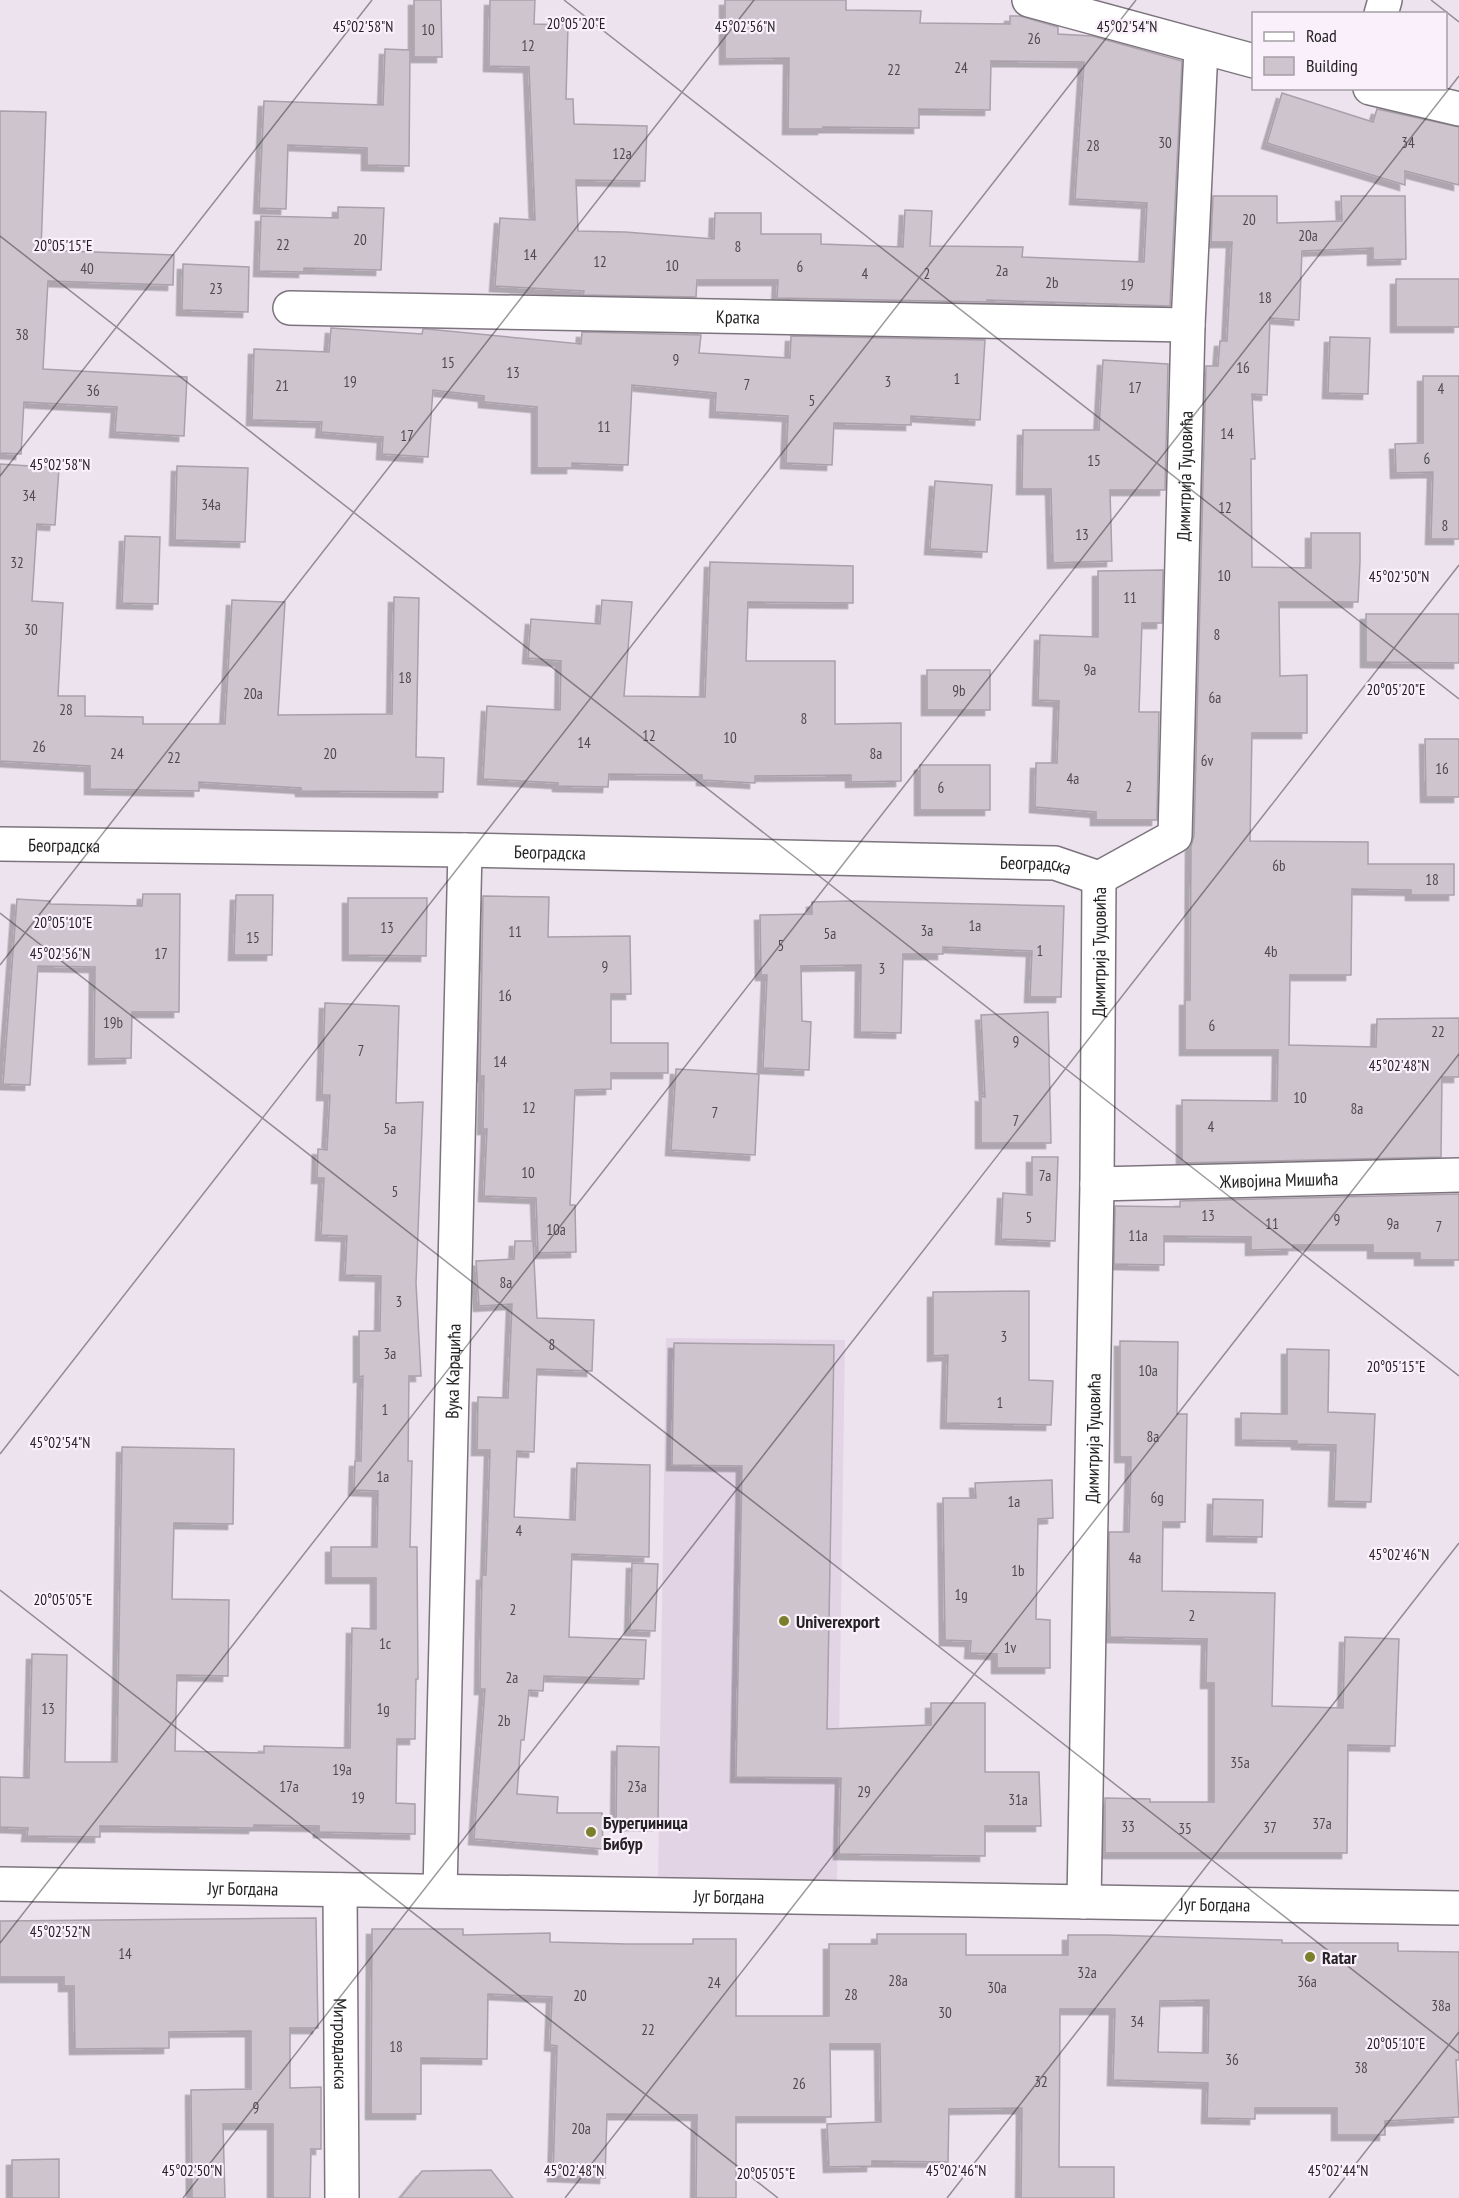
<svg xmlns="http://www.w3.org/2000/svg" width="1459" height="2198" viewBox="0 0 1459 2198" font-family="'PT Sans Narrow',sans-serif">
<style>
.built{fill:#e3d4e5}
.building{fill:#cdc4ce;stroke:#a9a0aa;stroke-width:1.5;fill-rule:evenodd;filter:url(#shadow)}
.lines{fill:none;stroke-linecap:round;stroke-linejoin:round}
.minor-casing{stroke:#7c747d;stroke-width:36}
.minor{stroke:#fff;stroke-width:33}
.ticks{fill:none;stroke:#252226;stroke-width:1.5;stroke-opacity:0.45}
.poi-dot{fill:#7b7f29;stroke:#faf0fb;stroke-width:2}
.labels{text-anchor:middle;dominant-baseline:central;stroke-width:4.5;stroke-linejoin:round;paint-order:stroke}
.number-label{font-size:15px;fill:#4f4a50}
.street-label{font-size:18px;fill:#252226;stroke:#faf0fb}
.poi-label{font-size:18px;font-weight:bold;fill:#252226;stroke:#faf0fb;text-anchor:start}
.ticks-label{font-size:15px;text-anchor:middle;fill:#252226;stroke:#faf0fb;stroke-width:4.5;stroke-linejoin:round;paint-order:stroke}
</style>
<defs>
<filter id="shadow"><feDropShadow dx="-5.5" dy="5.5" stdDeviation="0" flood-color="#0004"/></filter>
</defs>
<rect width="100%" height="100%" fill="#ece3ee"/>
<path class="built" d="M666,1338L845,1340L837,1882L658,1880Z"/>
<g class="building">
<path d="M414,0H441L442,57H414Z"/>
<path d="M490,0H535L534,24L568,25L566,99H573L574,124L647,126L645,181L576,180L578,231L625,232L714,239L715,213H761V234H821V244L903,247L905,210L932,211L930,246L1023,247L1022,257L1144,262L1147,203L1075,199L1084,62L991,61L990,110L919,109V128L823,127V129H788L789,58L725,59V0H846V10L921,11L920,23L1010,24V16H1020L1058,27V34L1092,36L1182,61L1170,306L987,300V302L777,298L778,280H697L696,297L583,295L584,291L495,286L500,218L535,220L529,67L489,66Z"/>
<path d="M385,49L410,50L409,166L367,165V148L288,145L286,209L259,208L264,101L383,105Z"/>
<path d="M1282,93L1373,122L1377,109L1459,127V185L1405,171V185L1267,143Z"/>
<path d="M0,111L46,112L41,250L174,255L173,285L48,281L43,369L187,377L184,436L115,432L117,407L24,402L21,454L0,453Z"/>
<path d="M1213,196H1277V223L1342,221L1341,196H1405L1406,259L1373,260V248L1302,251L1299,320L1270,318L1267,395L1252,394L1255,459H1251L1252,567L1311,568V533H1360V562L1358,602H1279L1280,676L1307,675V733H1252L1250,841L1368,842V864H1454V895H1411V890L1352,889L1351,975H1290L1289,1045L1376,1047L1377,1019L1459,1018V1077H1442L1441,1157L1182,1163V1100L1277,1101L1278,1050H1185V1000H1190L1191,846L1194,836L1206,366H1218L1220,341H1227L1232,242H1211Z"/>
<path d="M338,207L384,208L381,270L304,268V272L259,271L261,216L338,218Z"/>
<path d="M183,264L249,267L248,312L182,310Z"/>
<rect x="1396" y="279" width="63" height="48"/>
<path d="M331,328L422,334L423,329H427L581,344L582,332L701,335L699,353L790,358L791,336L985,340L980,420L911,416V425L834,423L832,465L786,463L788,416L715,412L716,393L632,385L628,465L572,463V468H537V407L484,402V396L433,390L428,457L382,454L383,437L321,432L322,422L252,420L254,349L329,352Z"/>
<path d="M1330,337L1370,338L1368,394L1328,393Z"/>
<path d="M1103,360L1168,364L1165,490H1110L1112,561L1053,563L1051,489H1022L1023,430H1099Z"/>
<path d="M1423,376H1459V539H1431L1433,472L1396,473L1395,444L1423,443Z"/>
<path d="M0,464L59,468L55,525L37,524L32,601L63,603L58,696H85V716L143,717V724H225L232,600L285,602L278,715L392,714L394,597L419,598L416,757L444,758L443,792L301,791V788L199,782V791L90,789V766L0,761Z"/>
<path d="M177,466L248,468L245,542L175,540Z"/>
<path d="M935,481L992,485L987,552L930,549Z"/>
<path d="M125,536L160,537L158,604L122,603Z"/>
<path d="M710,562L853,566V603L748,602L746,661H835V724L901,723V781L851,782V775L755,776V783L702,780V775L609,774L608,787L558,786V783L483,779L487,706L560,710L561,661L528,658L531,619L600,624L602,600L632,602L624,696L705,697Z"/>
<path d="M1163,570L1162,623H1142L1139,712H1159L1157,820H1096V812L1035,807L1036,763H1057L1059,701L1038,700L1040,635L1098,637V571Z"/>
<path d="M1366,614H1459V663L1366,662Z"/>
<rect x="927" y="670" width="63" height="40"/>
<path d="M1425,739H1459V797H1426Z"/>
<rect x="920" y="765" width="70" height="45"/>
<path d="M143,894H180L179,1012H132L131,1058L94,1059L95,967L38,966L30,1085L3,1084L17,899L50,901V904L142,906Z"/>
<path d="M236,895H273L272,955H234Z"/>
<path d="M483,896L549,897L548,937L630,936L631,994H611V1043H668V1073H611V1089L575,1090L570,1205H575L576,1252L538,1253L536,1198L484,1196L487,1129H483L484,1076H480Z"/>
<path d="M348,898H427L426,956L348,955Z"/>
<path d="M848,901L1064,906L1061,997H1030L1032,951L943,947V954H903L901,1033L860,1032L861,965L801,966L802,1021L811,1022L809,1070L763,1068L767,975H761L760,915L812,914V902Z"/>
<path d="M325,1003L399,1006L396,1103L423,1102L416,1283L421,1376H409L408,1461H412L410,1547H417L418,1679H416L415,1739H397L396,1803L415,1804V1834L319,1832V1826L254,1825V1828L100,1826V1837L27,1836L28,1828L0,1827V1777L29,1778L32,1654L67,1655L65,1762H117L122,1447L234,1449L233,1524L174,1523L172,1599L229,1600L228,1676L177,1675L175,1751L264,1753V1746L350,1748L352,1628L376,1629V1578H331V1547H377L378,1491L354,1490L355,1461H361L363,1376L359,1377V1331H380L381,1276L345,1275L347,1236L321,1235L324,1178H317L318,1149L327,1150L330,1095H322Z"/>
<path d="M1048,1012L1051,1143H981V1096L985,1097L981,1015Z"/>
<path d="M676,1069L759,1074L755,1155L671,1150Z"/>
<path d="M1032,1157H1058L1055,1241L1001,1239L1003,1193L1032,1195Z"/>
<path d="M1459,1194V1260H1420V1253H1373V1245H1293V1249L1251,1250V1237L1164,1236V1265L1114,1264L1115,1206L1180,1207V1201Z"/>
<path d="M515,1241H533L537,1318L594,1320L592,1371L537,1369L534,1452L517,1451L514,1517L575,1520L577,1463L650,1465L649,1557L572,1554L569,1637L646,1640L644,1679L544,1676L543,1691L529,1690L524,1740H521L517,1794L558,1797L557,1813H602L603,1849L474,1839L485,1689H480L481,1621L482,1575H486L490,1450H477L478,1397L508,1398L512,1304L479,1306L476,1261L514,1259Z"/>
<path d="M1029,1291V1380L1053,1381L1051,1425L946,1423L948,1355L933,1356V1292Z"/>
<path d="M1120,1341L1178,1342L1177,1414H1187L1185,1522H1163L1162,1591L1275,1593L1272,1706L1343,1708L1345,1637L1399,1639L1395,1746L1348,1745L1347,1853H1105V1798L1150,1799V1802H1214V1683H1206L1207,1639L1110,1637L1109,1532H1129L1131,1457H1120Z"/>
<path d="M674,1343L834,1345L827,1729L931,1725V1703H985V1772H1039L1041,1826H985V1856L839,1854L841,1778L736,1777L742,1466L672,1465Z"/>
<path d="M1287,1349L1329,1350L1328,1412L1375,1414L1371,1502L1334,1501L1336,1445L1297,1444V1441L1241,1440V1413L1287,1414Z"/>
<path d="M1052,1480L1053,1518L1038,1519L1036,1619L1050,1620V1668H997V1654L970,1653L971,1641L945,1640L943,1498H976L975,1483Z"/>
<path d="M1213,1499L1263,1500L1262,1537L1212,1536Z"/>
<path d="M632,1563L658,1564L655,1631L630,1630Z"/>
<path d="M617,1746L659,1747L658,1825H616Z"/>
<path d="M316,1918L318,2028H290V2088L321,2087V2149H311L310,2198H273V2124H223L225,2198H192L191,2090L251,2089V2031L169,2032V2048L75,2049L74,1986H64V1977H0V1921Z"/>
<path d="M372,1929H463V1935L550,1933V1942L627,1944H693V1939H736V2016H829V1944H877V1934H966V1955H1068V1935H1107L1282,1940V1943H1398V1951L1459,1952V2060H1456L1459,2117L1385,2121V2135H1337V2108H1255V2119L1207,2118L1208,2083L1113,2080L1115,2009H1060L1059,2167H1114V2198H1021L1022,2108L949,2109L948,2162L872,2161V2166L829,2167L827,2124L881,2122L880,2044H830L831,2117H736V2198H696L697,2115L607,2114L605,2178L553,2176L557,2046L550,2045L552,1997L488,1994L487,2059L421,2058V2114H371ZM1209,2000L1208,2053L1158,2052L1160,2001Z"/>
<path d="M59,2159V2198H12V2160Z"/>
<path d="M491,2170L513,2198H400L422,2171Z"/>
</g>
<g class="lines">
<defs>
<g id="minor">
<path d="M1029,0L1254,61"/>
<path d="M1381,14L1385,0"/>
<path d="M1370,88L1459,109"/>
<path id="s1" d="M290,308L1188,325"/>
<path id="s2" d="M0,844L465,850L1055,863L1099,878"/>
<path id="s3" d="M1099,878L1175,836L1188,325L1201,49"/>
<path id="s4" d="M1097,1184L1459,1175"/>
<path id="s5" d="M0,1884L1459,1908"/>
<path id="s6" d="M340,1890L342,2198"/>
<path id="s7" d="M440,1891L465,850"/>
<path id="s8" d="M1084,1902L1097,1184L1099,878"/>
</g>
</defs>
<use href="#minor" class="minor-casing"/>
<use href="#minor" class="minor"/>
</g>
<path class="ticks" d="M564,0L1459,699M1431,0L1459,22M0,236L1459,1376M0,476L372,0M0,913L1459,2053M0,965L754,0M0,1454L1136,0M0,1590L778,2198M0,1943L1459,76M183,2198L1459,565M565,2198L1459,1054M947,2198L1459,1543M1329,2198L1459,2032"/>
<g class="poi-dot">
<circle cx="784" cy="1621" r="6"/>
<circle cx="591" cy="1832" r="6"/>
<circle cx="1310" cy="1957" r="6"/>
</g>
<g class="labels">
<g class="number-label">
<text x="428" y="29">10</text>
<text x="1034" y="38">26</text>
<text x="528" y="45">12</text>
<text x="961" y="67">24</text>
<text x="894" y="69">22</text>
<text x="1165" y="142">30</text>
<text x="1408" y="142">34</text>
<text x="1093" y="145">28</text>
<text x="622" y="153">12a</text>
<text x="1249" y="219">20</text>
<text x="1308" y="235">20a</text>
<text x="360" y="239">20</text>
<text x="283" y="244">22</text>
<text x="738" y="246">8</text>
<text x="530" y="254">14</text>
<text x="600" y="261">12</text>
<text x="672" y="265">10</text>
<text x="800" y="266">6</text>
<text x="87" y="268">40</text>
<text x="1002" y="270">2a</text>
<text x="865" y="273">4</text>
<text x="927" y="273">2</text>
<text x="1052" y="282">2b</text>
<text x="1127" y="284">19</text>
<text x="216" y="288">23</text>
<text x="1265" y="297">18</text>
<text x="22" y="334">38</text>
<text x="676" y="359">9</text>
<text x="448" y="362">15</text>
<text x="1243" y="367">16</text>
<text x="513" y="372">13</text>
<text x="957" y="378">1</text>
<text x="350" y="381">19</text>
<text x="888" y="381">3</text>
<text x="747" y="384">7</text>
<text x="282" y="385">21</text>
<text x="1135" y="387">17</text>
<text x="1441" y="388">4</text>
<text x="93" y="390">36</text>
<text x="812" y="400">5</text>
<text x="604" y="426">11</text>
<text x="1227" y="433">14</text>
<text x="407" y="435">17</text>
<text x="1427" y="458">6</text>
<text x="1094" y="460">15</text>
<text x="29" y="495">34</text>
<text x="211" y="504">34a</text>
<text x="1225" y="507">12</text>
<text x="1445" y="525">8</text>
<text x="1082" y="534">13</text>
<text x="17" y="562">32</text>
<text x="1224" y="575">10</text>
<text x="1130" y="597">11</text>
<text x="31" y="629">30</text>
<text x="1217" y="634">8</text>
<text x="1090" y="669">9a</text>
<text x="405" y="677">18</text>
<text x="959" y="690">9b</text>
<text x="253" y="693">20a</text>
<text x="1215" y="697">6a</text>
<text x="66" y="709">28</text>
<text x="804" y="718">8</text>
<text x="649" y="735">12</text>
<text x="730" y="737">10</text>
<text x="584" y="742">14</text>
<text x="39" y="746">26</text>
<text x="117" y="753">24</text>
<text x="330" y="753">20</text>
<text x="876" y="753">8a</text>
<text x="174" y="757">22</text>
<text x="1207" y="760">6v</text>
<text x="1442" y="768">16</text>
<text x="1073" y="778">4a</text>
<text x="1129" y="786">2</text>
<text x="941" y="787">6</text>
<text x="1279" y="865">6b</text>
<text x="1432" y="879">18</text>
<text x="975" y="925">1a</text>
<text x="387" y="927">13</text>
<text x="927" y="930">3a</text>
<text x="515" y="931">11</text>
<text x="830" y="933">5a</text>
<text x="253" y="937">15</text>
<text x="781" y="945">5</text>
<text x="1040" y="950">1</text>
<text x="1271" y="951">4b</text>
<text x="161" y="953">17</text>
<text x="605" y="966">9</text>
<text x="882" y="968">3</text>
<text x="505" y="995">16</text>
<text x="113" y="1022">19b</text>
<text x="1212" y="1025">6</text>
<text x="1438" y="1031">22</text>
<text x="1016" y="1041">9</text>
<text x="361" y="1050">7</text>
<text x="500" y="1061">14</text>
<text x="1300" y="1097">10</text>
<text x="529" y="1107">12</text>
<text x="1357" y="1108">8a</text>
<text x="715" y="1112">7</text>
<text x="1016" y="1120">7</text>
<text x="1211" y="1126">4</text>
<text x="390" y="1128">5a</text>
<text x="528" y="1172">10</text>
<text x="1045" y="1175">7a</text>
<text x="395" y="1191">5</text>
<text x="1208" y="1215">13</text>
<text x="1029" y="1217">5</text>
<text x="1337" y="1219">9</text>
<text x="1272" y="1223">11</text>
<text x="1393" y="1223">9a</text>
<text x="1439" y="1226">7</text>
<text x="556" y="1229">10a</text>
<text x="1138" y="1235">11a</text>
<text x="506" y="1282">8a</text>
<text x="399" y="1301">3</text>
<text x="1004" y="1336">3</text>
<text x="552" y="1344">8</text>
<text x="390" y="1353">3a</text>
<text x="1148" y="1370">10a</text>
<text x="1000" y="1402">1</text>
<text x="385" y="1409">1</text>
<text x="1153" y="1436">8a</text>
<text x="383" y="1476">1a</text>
<text x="1157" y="1497">6g</text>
<text x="1014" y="1501">1a</text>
<text x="519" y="1530">4</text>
<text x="1135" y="1557">4a</text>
<text x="1018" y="1570">1b</text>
<text x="961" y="1594">1g</text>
<text x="513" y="1609">2</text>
<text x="1192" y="1615">2</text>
<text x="385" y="1643">1c</text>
<text x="1010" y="1647">1v</text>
<text x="512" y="1677">2a</text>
<text x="48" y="1708">13</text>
<text x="383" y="1708">1g</text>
<text x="504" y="1720">2b</text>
<text x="1240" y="1762">35a</text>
<text x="342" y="1769">19a</text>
<text x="289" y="1786">17a</text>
<text x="637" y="1786">23a</text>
<text x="864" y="1791">29</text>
<text x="358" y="1797">19</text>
<text x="1018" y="1799">31a</text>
<text x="1322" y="1823">37a</text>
<text x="1128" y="1826">33</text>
<text x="1270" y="1827">37</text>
<text x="1185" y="1828">35</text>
<text x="125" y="1953">14</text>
<text x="1087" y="1972">32a</text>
<text x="898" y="1980">28a</text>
<text x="1307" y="1981">36a</text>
<text x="714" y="1982">24</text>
<text x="997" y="1987">30a</text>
<text x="851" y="1994">28</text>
<text x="580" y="1995">20</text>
<text x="1441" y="2005">38a</text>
<text x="945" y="2012">30</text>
<text x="1137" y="2021">34</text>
<text x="648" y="2029">22</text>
<text x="396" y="2046">18</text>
<text x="1232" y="2059">36</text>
<text x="1361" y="2067">38</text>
<text x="1041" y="2081">32</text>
<text x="799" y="2083">26</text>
<text x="256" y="2107">9</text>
<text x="581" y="2128">20a</text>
</g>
<g class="street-label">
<text stroke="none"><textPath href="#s1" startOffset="448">Кратка</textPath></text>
<text stroke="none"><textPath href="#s3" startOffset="447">Димитрија Туцовића</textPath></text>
<text stroke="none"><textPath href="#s2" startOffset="64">Београдска</textPath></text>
<text stroke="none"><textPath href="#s2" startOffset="550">Београдска</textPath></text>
<text stroke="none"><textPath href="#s2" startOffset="1036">Београдска</textPath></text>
<text stroke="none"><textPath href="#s8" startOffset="950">Димитрија Туцовића</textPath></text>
<text stroke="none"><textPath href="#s4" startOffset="182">Живојина Мишића</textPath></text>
<text stroke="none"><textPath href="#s7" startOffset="520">Вука Караџића</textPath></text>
<text stroke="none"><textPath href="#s8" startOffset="464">Димитрија Туцовића</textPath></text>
<text stroke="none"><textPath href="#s5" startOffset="243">Југ Богдана</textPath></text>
<text stroke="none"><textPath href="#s5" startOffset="729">Југ Богдана</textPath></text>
<text stroke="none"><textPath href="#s5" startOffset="1215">Југ Богдана</textPath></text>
<text stroke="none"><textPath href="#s6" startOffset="154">Митровданска</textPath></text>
</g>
<g class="poi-label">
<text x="796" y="1621">Univerexport</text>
<text x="603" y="1822">Бурегџиница<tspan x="603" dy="21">Бибур</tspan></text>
<text x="1322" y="1957">Ratar</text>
</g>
</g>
<g class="ticks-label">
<text x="576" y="29">20°05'20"E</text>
<text x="363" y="32">45°02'58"N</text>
<text x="745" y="32">45°02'56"N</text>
<text x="1127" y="32">45°02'54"N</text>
<text x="63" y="251">20°05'15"E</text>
<text x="60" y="470">45°02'58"N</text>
<text x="1399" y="582">45°02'50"N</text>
<text x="1396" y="695">20°05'20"E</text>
<text x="63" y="928">20°05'10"E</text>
<text x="60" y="959">45°02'56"N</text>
<text x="1399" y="1071">45°02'48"N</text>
<text x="1396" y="1372">20°05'15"E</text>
<text x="60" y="1448">45°02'54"N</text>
<text x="1399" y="1560">45°02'46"N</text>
<text x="63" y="1605">20°05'05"E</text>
<text x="60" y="1937">45°02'52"N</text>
<text x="1396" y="2049">20°05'10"E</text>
<text x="192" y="2176">45°02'50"N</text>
<text x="574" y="2176">45°02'48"N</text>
<text x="956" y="2176">45°02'46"N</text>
<text x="1338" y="2176">45°02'44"N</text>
<text x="766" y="2179">20°05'05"E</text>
</g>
<rect x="1252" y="12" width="195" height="78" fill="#faf0fb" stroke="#a59ea6" stroke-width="1.5"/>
<rect x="1264" y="32" width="30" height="9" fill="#ffffff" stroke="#a59ea6" stroke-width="1.5"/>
<text x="1306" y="42" font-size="18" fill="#252226">Road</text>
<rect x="1264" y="57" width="30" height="18" fill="#cdc4ce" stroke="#a59ea6" stroke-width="1.5"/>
<text x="1306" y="72" font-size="18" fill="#252226">Building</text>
</svg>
